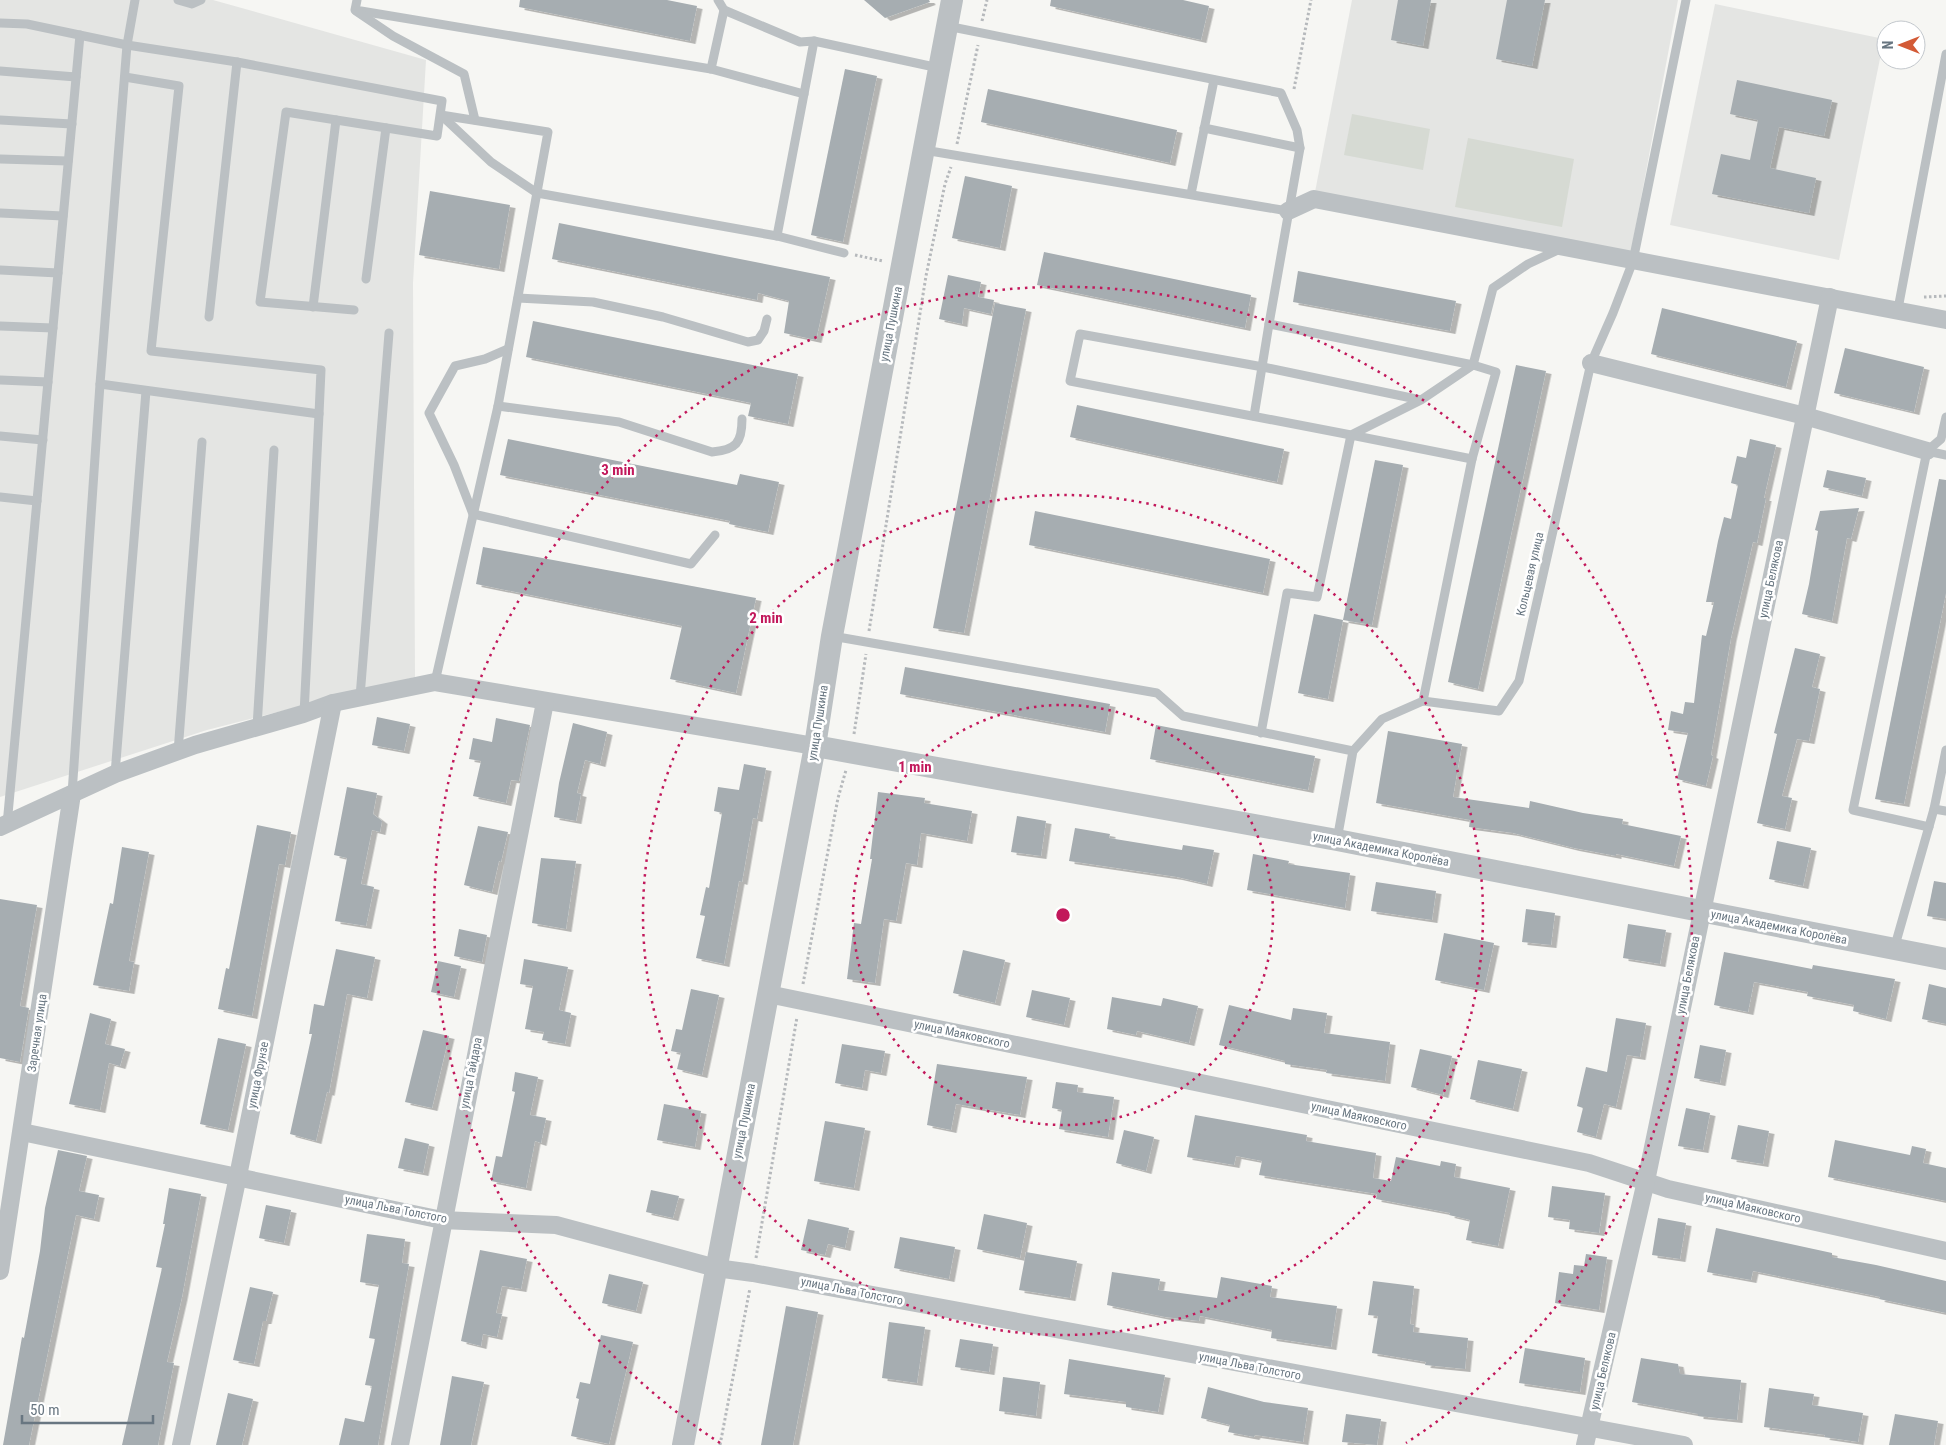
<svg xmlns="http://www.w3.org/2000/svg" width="1946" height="1445" viewBox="0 0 1946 1445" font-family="'Roboto Condensed',sans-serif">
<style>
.built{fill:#e4e5e3}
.green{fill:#d6dad3}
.building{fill:#a6adb1;filter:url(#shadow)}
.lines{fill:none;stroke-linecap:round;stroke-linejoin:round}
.path{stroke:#b6b9bc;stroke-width:3;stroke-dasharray:2.5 2.5;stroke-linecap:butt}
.service{stroke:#bbc0c3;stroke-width:9}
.minor{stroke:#bbc0c3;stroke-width:18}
.tertiary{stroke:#bbc0c3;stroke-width:22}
.ring{fill:none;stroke:#c2185b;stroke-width:2.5;stroke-dasharray:2.5 5}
.labels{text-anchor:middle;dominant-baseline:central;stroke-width:5;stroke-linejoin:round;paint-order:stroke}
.street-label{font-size:12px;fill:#687681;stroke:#fff}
.centre{fill:#c2185b;stroke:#fff;stroke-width:2.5}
.ring-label{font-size:15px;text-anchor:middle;font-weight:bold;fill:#c2185b;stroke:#fff;stroke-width:5;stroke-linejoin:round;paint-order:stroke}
</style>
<defs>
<filter id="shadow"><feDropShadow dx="5.5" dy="3" stdDeviation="0" flood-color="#0004"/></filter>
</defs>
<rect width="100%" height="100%" fill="#f6f6f3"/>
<g class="built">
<path d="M0,0H213L426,60L413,283L415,677L207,730L0,797Z"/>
<path d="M1352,0H1678L1631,252L1315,192Z"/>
<path d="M1715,4L1884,39L1839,260L1670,225Z"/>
</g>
<g class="green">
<path d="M1352,114L1430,129L1423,170L1344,155Z"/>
<path d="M1468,138L1574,159L1562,227L1455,207Z"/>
</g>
<g class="building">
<path d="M520,0H667L697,6L690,41L519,7Z"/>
<path d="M864,0H929L930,2L885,18Z"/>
<path d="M1051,0H1183L1209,6L1201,40L1050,6Z"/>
<path d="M1398,0H1431L1423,46L1391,40Z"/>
<path d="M1507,0H1545L1532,66L1496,59Z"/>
<path d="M845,69L877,76L843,242L811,235Z"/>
<path d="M1737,80L1832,100L1824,136L1779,127L1770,168L1816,178L1809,213L1712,194L1721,154L1750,160L1758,120L1730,114Z"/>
<path d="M988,89L1177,130L1170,163L981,122Z"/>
<path d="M965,176L1012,186L1000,248L952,238Z"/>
<path d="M430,191L510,205L499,269L419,255Z"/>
<path d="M559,223L830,277L816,340L784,333L789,301L758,293L757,300L552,259Z"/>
<path d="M1044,252L1251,295L1245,328L1037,285Z"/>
<path d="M1298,271L1456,301L1450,331L1293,302Z"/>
<path d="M948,275L981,282L978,297L994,300L991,314L964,308L962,324L939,319Z"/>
<path d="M995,303L1026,309L964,633L933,628Z"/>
<path d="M1662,308L1797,341L1786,387L1651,354Z"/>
<path d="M533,321L798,374L788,424L748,416L751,403L526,357Z"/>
<path d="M1845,348L1924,367L1914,412L1834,393Z"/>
<path d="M1516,365L1546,371L1478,689L1448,682Z"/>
<path d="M1077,405L1284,449L1277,482L1070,437Z"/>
<path d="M508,439L737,485L740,474L779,482L768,532L729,524L730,521L500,475Z"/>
<path d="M1750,439L1776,445L1764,498H1766L1757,543L1753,542L1731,638L1711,755L1713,756L1706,786L1677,779L1688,733L1668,730L1671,711L1683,714L1685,702L1694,703L1702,635L1706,636L1714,602H1706L1718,541L1724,517L1731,519L1738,485L1731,483L1737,456L1746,458Z"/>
<path d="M1375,460L1403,465L1372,625L1343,620Z"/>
<path d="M1827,470L1866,478L1862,496L1823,487Z"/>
<path d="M1939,479L1946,480V593L1904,804L1875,799Z"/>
<path d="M1859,508L1851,539L1847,538L1832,621L1802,614L1809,584L1818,531L1815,530L1820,511Z"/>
<path d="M1035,511L1270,559L1263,593L1029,545Z"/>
<path d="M483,547L756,598L736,693L670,679L682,626L476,584Z"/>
<path d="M1314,614L1343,620L1328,699L1298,693Z"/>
<path d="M1795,648L1820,654L1812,687L1820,689L1809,741L1797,739L1782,796L1792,798L1785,829L1757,823L1777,734L1774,733Z"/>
<path d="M905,667L1110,704L1105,732L900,694Z"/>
<path d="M377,717L410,724L404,751L372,745Z"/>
<path d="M496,718L530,725L519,781L511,780L506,803L473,796L481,761L469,759L473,738L492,742Z"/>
<path d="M573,723L607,732L600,764L585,760L577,793L581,794L576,821L554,817L559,783Z"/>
<path d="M1156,725L1315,756L1308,790L1150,759Z"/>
<path d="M1388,731L1462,744L1453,797L1529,808L1530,801L1583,813L1623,819L1622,824L1681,836L1674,866L1616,854V856L1574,848L1513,833L1469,827L1470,820L1376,803Z"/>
<path d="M744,764L766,768L757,819L753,818L742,882L739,881L724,964L696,958L705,916L700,915L706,887L709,888L722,813L714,811L718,787L739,790Z"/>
<path d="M347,787L377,793L373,814L382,821L380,832L372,830L361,884L374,887L366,926L335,921L347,858L334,855Z"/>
<path d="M878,792L925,798L924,803L972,811L967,841L921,833L917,865L906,863L896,921L884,919L875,983L847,979L854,923L861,924L872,859H870Z"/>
<path d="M1017,816L1046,821L1041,856L1011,852Z"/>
<path d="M257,825L291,832L285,865L279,864L252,1016L218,1009L226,968L229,969Z"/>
<path d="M478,826L508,832L501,862L499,861L492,892L464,885Z"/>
<path d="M1075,828L1110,834L1109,838L1182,850L1183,845L1214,850L1207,884L1177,877L1069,861Z"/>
<path d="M1777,841L1811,848L1803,886L1769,879Z"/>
<path d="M122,847L149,852L129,961L134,962L129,991L93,985L110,903L113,904Z"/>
<path d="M1253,854L1289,861L1288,864L1350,873L1345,908L1247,890Z"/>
<path d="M541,858L576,861L566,929L532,923Z"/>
<path d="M1934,881L1946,883V919L1927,916Z"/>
<path d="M1376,882L1436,891L1432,920L1371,911Z"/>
<path d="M0,899L37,905L20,1006L29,1008L20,1062L0,1058Z"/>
<path d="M1526,909L1555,913L1551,945L1522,942Z"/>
<path d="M1628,924L1666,930L1660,964L1623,958Z"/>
<path d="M459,929L487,935L482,962L454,956Z"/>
<path d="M1444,933L1494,943L1484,990L1435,980Z"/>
<path d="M336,949L375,957L367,998L347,994L329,1093L327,1092L316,1141L290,1134L312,1034H309L314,1004L324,1006Z"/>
<path d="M963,950L1005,960L995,1003L953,993Z"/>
<path d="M1724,952L1812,969L1813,965L1895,979L1886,1019L1853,1011L1854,1005L1807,996L1808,992L1754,982L1748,1012L1714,1005Z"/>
<path d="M524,959L568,967L559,1010L571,1013L565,1044L542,1040L544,1032L525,1029L533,986L520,984Z"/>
<path d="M438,961L461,966L454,997L431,992Z"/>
<path d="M1929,984L1946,988V1024L1922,1019Z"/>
<path d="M691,989L719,995L702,1075L677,1069L681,1053L671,1051L676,1029L682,1030Z"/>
<path d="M1032,990L1070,998L1064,1025L1026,1017Z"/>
<path d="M1112,997L1161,1006L1163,998L1198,1006L1189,1043L1137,1031L1136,1035L1107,1029Z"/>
<path d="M1229,1005L1291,1020L1293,1008L1327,1013L1324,1033L1390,1042L1385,1081L1326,1073L1327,1070L1285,1064V1061L1219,1045Z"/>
<path d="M90,1013L111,1019L105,1044L125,1049L120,1066L109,1063L100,1110L69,1104Z"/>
<path d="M1616,1018L1646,1023L1640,1057L1627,1055L1616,1107L1604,1104L1596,1137L1577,1132L1583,1108L1577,1106L1586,1067L1607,1072Z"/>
<path d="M423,1030L449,1036L432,1108L405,1102Z"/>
<path d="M218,1038L246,1044L228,1130L200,1124Z"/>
<path d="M842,1044L885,1051L881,1073L865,1070L862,1088L835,1083Z"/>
<path d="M1700,1045L1726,1050L1720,1083L1694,1078Z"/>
<path d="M1420,1049L1452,1056L1443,1095L1411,1087Z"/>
<path d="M1478,1060L1522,1069L1513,1109L1470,1099Z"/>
<path d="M937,1064L1027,1077L1020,1115L956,1104L951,1130L927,1125Z"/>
<path d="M515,1072L538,1077L530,1115L546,1118L541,1143L535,1141L526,1188L491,1181L496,1156L502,1157L515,1092L512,1091Z"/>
<path d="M1056,1082L1078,1085L1077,1092L1114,1097L1108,1137L1059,1129L1062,1110L1052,1108Z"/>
<path d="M664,1104L701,1111L695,1147L657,1140Z"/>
<path d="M1686,1108L1710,1113L1703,1150L1678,1146Z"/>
<path d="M1195,1115L1307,1135L1306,1141L1376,1153L1373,1178L1391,1181L1396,1157L1440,1166L1441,1161L1456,1164L1454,1177L1510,1188L1498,1246L1466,1240L1470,1220L1449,1215L1450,1213L1376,1199L1377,1194L1259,1175L1262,1161L1236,1156L1234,1165L1187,1157Z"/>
<path d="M825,1121L865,1128L854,1188L814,1181Z"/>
<path d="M1738,1125L1769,1131L1763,1164L1731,1159Z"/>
<path d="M1124,1130L1154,1137L1146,1171L1116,1163Z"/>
<path d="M405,1138L429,1144L423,1173L398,1168Z"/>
<path d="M1835,1140L1910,1155L1912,1146L1926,1149L1923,1163L1946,1168V1201L1828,1177Z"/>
<path d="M58,1150L87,1156L79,1191L99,1195L94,1219L76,1215L29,1445H3L22,1337L24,1338L40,1251L45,1208Z"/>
<path d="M1552,1186L1605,1193L1599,1233L1569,1229L1570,1220L1548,1217Z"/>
<path d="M169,1188L201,1194L182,1297L167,1362L174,1363L158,1445H122L162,1268L156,1267L165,1224H163Z"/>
<path d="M651,1190L679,1196L673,1218L646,1212Z"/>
<path d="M266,1205L291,1210L284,1243L259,1238Z"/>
<path d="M984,1214L1027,1223L1020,1258L977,1249Z"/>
<path d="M1658,1218L1686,1223L1680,1259L1652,1255Z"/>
<path d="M808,1219L849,1228L845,1248L828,1244L825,1255L801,1250Z"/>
<path d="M1716,1228L1832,1253V1257L1876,1265L1946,1281V1313L1879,1299L1880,1297L1753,1271L1751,1280L1707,1272Z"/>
<path d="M367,1234L405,1239L402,1263L409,1264L378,1445H339L345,1418L364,1422L372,1386L365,1385L375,1339L369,1338L379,1285L360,1282Z"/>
<path d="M900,1237L955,1247L949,1279L894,1268Z"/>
<path d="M480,1250L527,1259L521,1289L502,1286L496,1313L502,1314L497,1337L483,1334L481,1346L461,1341Z"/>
<path d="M1026,1252L1077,1261L1070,1298L1019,1290Z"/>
<path d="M1586,1254L1607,1257L1599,1310L1555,1303L1559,1272L1573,1274L1574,1265L1584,1266Z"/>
<path d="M1112,1272L1160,1279L1158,1290L1217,1298L1221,1277L1272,1286L1270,1297L1337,1306L1331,1347L1271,1338L1272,1330L1200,1316L1199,1321L1165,1317L1107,1305Z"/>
<path d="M609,1274L643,1282L636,1311L602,1303Z"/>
<path d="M1373,1281L1414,1286L1410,1324L1414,1325L1413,1332L1468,1338L1465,1369L1425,1365L1426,1362L1372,1353L1378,1316L1368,1315Z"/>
<path d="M250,1287L273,1292L266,1321H263L254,1364L233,1360Z"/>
<path d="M786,1306L818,1312L793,1445H761Z"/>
<path d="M889,1322L925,1327L917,1383L882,1378Z"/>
<path d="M601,1335L633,1342L609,1444L571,1436L579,1399L576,1398L580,1382L590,1384Z"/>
<path d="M960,1339L993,1344L989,1372L955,1367Z"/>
<path d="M1525,1348L1585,1358L1580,1392L1519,1383Z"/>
<path d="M1641,1358L1678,1364L1680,1374L1741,1380L1737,1420L1698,1416V1414L1632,1402Z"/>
<path d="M1069,1359L1165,1375L1158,1412L1126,1407V1402L1064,1394Z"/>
<path d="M452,1376L484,1382L471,1445H440Z"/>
<path d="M1003,1377L1040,1382L1036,1416L999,1411Z"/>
<path d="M1208,1387L1264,1402L1308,1408L1303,1442L1255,1435L1254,1437L1228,1432L1230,1425L1201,1418Z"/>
<path d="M1769,1388L1814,1394L1812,1405L1863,1413L1858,1442L1824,1437L1825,1435L1764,1427Z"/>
<path d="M228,1393L253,1399L242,1445H216Z"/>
<path d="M1346,1414L1381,1419L1377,1445L1342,1442Z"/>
<path d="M1895,1414L1938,1421L1934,1445H1889Z"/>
</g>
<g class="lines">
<g class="path">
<path d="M982,21L987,0"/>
<path d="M1294,89L1311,0"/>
<path d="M957,144L978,45"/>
<path d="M855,255L883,261"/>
<path d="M1924,297L1946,296"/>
<path d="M869,631L926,276L945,184L951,167"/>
<path d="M854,734L866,654"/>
<path d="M803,984L838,798L846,770"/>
<path d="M756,1258L797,1017"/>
<path d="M720,1445L750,1288"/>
</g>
<g class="service">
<path d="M178,0L192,4L201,0"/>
<path d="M357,0L355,10L711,69L804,94L814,41L939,68"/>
<path d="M724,10L800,42L814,41"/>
<path d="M356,11L393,36L464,74L475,120"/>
<path d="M0,23L27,24L127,45L237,62"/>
<path d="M947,26L1281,93L1297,130L1300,148L1269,324L1473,365L1496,372L1472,459L1423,701L1382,719L1353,751"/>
<path d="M711,69L724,10L718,0"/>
<path d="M0,71L76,77"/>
<path d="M125,77L179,86L151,351L321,370L319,414"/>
<path d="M441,115L491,162L537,193L777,236L844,253"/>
<path d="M0,120L72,124"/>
<path d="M1204,128L1300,148"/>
<path d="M924,150L1288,211"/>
<path d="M0,159L68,161"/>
<path d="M1191,194L1214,80"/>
<path d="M0,213L63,216"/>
<path d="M777,236L804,94"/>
<path d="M0,270L58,273"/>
<path d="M366,279L386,128"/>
<path d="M518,298L593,302L663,317L748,342L758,340L764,331L767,319"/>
<path d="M313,307L336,120"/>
<path d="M1898,309L1946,54"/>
<path d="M209,317L237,62L442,101L437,136L286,112L260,302L354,310"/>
<path d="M0,326L53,328"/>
<path d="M508,349L485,359L455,366L429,413L454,465L473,514L691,564L715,535"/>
<path d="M0,380L48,382"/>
<path d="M100,384L319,414L304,714"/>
<path d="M1421,400L1351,435L1070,381L1080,334L1263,367L1421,400L1473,365L1493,288L1528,264L1560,249"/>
<path d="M498,406L619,422L712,452C736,450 742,443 742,419"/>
<path d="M1254,416L1269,324"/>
<path d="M0,436L43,440"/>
<path d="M1927,451L1941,439L1946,417"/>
<path d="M0,497L37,501"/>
<path d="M832,636L1157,693L1183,716L1353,751L1337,840"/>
<path d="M435,682L498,406L548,132L441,115"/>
<path d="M360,697L389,333"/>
<path d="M1423,701L1499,711L1519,681L1591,363L1613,313L1633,261L1686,0"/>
<path d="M257,727L274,450"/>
<path d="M1261,733L1287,593L1317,597L1351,435L1472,459"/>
<path d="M178,752L202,442"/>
<path d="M115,774L146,391"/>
<path d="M72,794L100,384L127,45L135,0"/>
<path d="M1934,809L1946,811"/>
<path d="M7,825L80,35"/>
<path d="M1929,827L1853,810L1927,451L1946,455"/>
<path d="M1894,949L1934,809L1946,750"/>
</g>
<g class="minor">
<path d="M1288,211L1314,199L1946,320"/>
<path d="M1591,363L1805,416L1927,451"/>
<path d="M0,827L115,774L195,745L303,714L333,703L435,682L815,746"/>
<path d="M768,994L1589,1163L1668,1189L1946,1251"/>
<path d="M22,1132L442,1220L556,1225L716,1268L753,1273L1684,1445"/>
<path d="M0,1271L72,794"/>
<path d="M181,1445L238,1176L333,703"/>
<path d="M400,1445L545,702"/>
<path d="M1585,1445L1646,1181L1830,297"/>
</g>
<g class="tertiary">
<path d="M815,746L1337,840L1946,959"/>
<path d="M683,1445L815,746L832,636L952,0"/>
</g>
</g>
<g class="ring">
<circle cx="1063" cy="915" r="210"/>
<circle cx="1063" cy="915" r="420"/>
<path d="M720 1443A629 629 0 1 1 1406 1443"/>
</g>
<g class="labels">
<g class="street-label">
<text transform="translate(891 324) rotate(-79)">улица Пушкина</text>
<text transform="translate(1530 574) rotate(-77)">Кольцевая улица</text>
<text transform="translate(1771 579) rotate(-78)">улица Белякова</text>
<text transform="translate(818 723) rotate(-81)">улица Пушкина</text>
<text transform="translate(1381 849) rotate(11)">улица Академика Королёва</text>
<text transform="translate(1779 927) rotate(11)">улица Академика Королёва</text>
<text transform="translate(1688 975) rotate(-79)">улица Белякова</text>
<text transform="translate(37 1033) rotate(-82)">Заречная улица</text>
<text transform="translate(962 1034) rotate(12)">улица Маяковского</text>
<text transform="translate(471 1073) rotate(-79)">улица Гайдара</text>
<text transform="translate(258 1075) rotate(-79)">улица Фрунзе</text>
<text transform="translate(1359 1116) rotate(12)">улица Маяковского</text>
<text transform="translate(744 1121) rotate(-79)">улица Пушкина</text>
<text transform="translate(1753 1208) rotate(13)">улица Маяковского</text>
<text transform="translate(396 1209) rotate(11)">улица Льва Толстого</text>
<text transform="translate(852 1291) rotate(11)">улица Льва Толстого</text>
<text transform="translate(1250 1366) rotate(11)">улица Льва Толстого</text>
<text transform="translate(1603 1371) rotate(-77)">улица Белякова</text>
</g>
</g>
<circle cx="1063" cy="915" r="8" class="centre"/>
<g class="ring-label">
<text x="618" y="475">3 min</text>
<text x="766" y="623">2 min</text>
<text x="915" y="772">1 min</text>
</g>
<g transform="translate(1901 45) rotate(270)"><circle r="24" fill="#ffffff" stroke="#c3c8cd"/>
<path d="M0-4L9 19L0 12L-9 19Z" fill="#d35a36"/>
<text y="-8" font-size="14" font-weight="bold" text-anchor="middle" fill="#687681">N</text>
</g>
<path d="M22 1415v8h131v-8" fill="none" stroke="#687681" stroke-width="2.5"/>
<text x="30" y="1415" font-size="15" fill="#687681" stroke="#ffffff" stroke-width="4" paint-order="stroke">50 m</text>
</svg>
